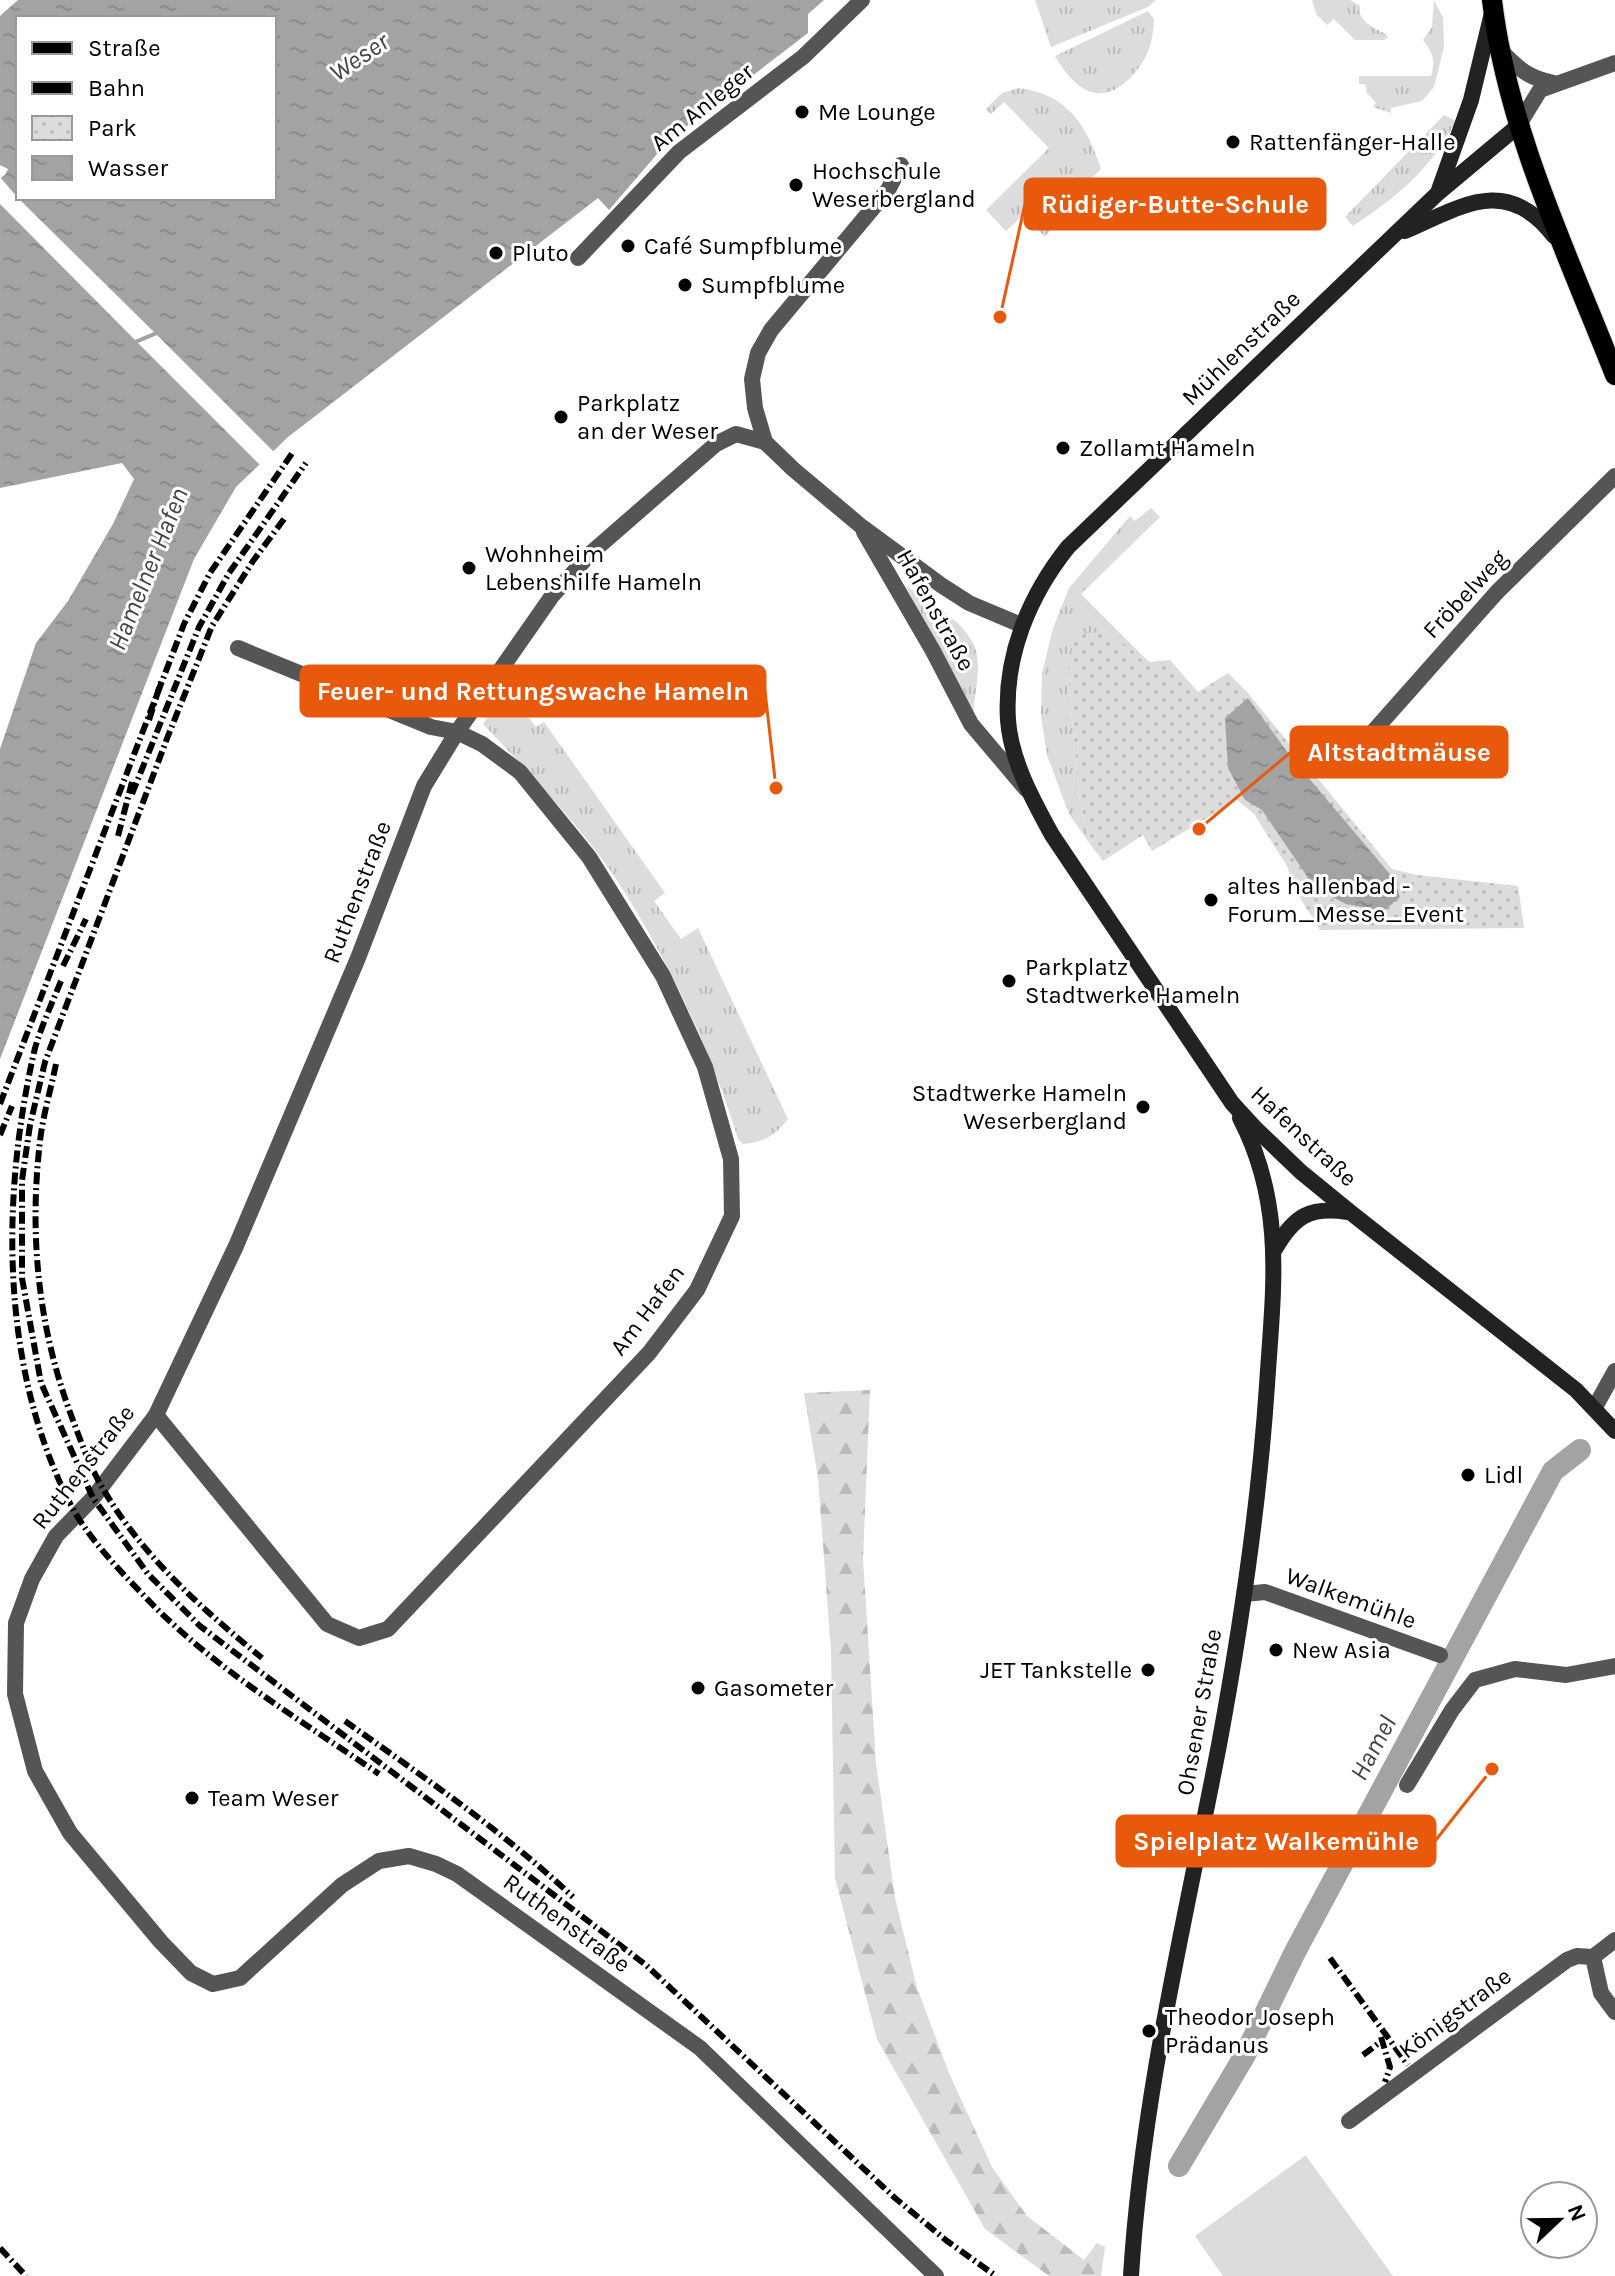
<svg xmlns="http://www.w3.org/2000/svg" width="1615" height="2276" viewBox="0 0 1615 2276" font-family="Karla,sans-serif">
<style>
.grass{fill:url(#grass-tufts)}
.forest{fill:url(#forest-firs)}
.park{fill:url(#park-dots)}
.garden{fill:#dcdcdc}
.water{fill:url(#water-ripples);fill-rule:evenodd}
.pier{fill:#fff}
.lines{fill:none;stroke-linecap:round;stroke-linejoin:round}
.canal{stroke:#a3a3a3;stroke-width:22}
.primary-casing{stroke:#dbdbdb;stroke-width:22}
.street{stroke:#555;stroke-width:16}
.secondary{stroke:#222;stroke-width:16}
.primary{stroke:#000;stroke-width:20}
.rail{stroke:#000;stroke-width:6;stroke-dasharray:12 4 2 4;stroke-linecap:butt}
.poi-dot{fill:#000;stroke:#fff;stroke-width:3}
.labels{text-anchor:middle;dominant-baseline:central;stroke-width:6;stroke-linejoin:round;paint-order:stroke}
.street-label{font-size:24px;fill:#000;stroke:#fff}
.poi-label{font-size:24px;fill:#000;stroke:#fff;text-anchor:start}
.water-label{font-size:26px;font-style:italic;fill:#444;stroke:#fff}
.leader{fill:none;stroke:#e8590c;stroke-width:3}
.callout-dot{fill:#e8590c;stroke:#fff;stroke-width:3}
.callout{fill:#e8590c;stroke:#e8590c;stroke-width:3}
.callout-label{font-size:26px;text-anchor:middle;font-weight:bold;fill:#fff}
</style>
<defs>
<pattern id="grass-tufts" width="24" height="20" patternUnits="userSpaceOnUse" patternTransform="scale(2)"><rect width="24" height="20" fill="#dcdcdc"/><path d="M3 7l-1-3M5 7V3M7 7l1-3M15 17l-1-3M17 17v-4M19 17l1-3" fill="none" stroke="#bbb"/></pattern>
<pattern id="forest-firs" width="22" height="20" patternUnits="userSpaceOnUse" patternTransform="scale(2)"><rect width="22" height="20" fill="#dcdcdc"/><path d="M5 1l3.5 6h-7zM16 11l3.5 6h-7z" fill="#bbb"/></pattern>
<pattern id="park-dots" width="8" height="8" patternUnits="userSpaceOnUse" patternTransform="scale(2)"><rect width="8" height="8" fill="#dcdcdc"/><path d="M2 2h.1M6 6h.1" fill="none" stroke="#bbb" stroke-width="1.8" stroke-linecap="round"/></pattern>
<pattern id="water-ripples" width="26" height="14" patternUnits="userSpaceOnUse" patternTransform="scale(2)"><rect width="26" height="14" fill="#a3a3a3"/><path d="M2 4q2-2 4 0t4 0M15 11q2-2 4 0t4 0" fill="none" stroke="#8b8b8b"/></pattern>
</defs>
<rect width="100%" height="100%" fill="#fff"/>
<g class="grass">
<path d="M1035,0H1156L1148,7L1051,47Z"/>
<path d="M1312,0H1350L1360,6C1356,20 1374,28 1386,34L1388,38L1384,40H1355L1334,19L1327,25L1316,14Z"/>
<path d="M1434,0L1443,18L1444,47L1434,87L1422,101L1391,108V113L1373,107L1376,103L1367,93L1365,84H1359V76H1431C1436,60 1433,53 1423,40L1432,27Z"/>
<path d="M1148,11L1154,19C1153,43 1148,58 1132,76C1100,110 1074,89 1055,56Z"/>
<path d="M1019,88C1067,94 1087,125 1101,169L1084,185L1074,177L1055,194L1070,209L1045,237L1023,215L1006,231L986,210L1049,148L1004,102L991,114L986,109L1002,93Z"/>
<path d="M1444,115L1456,121C1429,171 1399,195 1353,226L1345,217Z"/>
<path d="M1151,508L1160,517L1081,594L1150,663L1107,633L1068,675L1079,796L1090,844L1069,814L1047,755L1041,716L1042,674L1053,628L1069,588L1130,516L1135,521Z"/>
<path d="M905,585C926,601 961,618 973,643C983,662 975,693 973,714Z"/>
<path d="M512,688L522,700L518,704L536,727L544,722L665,893L654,901L681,939L698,928L788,1119C775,1136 764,1142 743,1144L738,1139C712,1054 674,972 627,896C588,833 534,778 483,724L506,689Z"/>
</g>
<path class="forest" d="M870,1390L863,1559L876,1763L895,1898L917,1988L949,2073L992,2167L1027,2216L1084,2260L1097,2243L1105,2247L1101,2276H1049L985,2229L877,2039L835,1878L831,1651L818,1478L804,1393Z"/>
<path class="park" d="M1107,632L1150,662L1170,660L1198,692L1228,673L1247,692L1392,869L1417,875L1518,886L1524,928L1320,930L1294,888L1287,866L1254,814L1237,800L1152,851L1143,835L1103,861L1090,844L1079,796L1068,675L1074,634Z"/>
<path class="garden" d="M1306,2155V2156L1393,2276H1223L1195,2236Z"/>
<g class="water">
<path d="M18,0H824L808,14V33L670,139L609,210L598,198L288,437L236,487L194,559L0,1059V749L36,643L68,601L113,524L134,479L122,463L0,488V178L5,175L8,169L0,165V16ZM18,18H274V198H18Z"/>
<path d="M1248,698L1291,757L1394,879L1400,897L1384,911L1346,904L1315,888L1262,810L1245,800L1228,768L1225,718Z"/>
</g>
<g class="pier">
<path d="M0,177L18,198L154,332L135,340L0,204Z"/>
<path d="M157,335L276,454L262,467L138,343Z"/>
</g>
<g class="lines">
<path class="canal" d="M1179,2166L1245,2055L1295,1952L1553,1471L1580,1450"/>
<defs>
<path id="primary" d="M1492,0C1507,129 1568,255 1615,375"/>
</defs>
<use href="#primary" class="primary-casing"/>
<g class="street">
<path d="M1499,49C1518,68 1527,78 1554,83"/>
<path d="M1518,126L1540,90L1615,63"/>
<path d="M901,165L888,190L771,330L758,353L752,379L755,408L765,442L793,469L862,527L941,585L969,603L1021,625"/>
<path d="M578,258L679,152L803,57L862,0"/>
<path d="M765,442L736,434L716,444L591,553L552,596L457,732L424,786L358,958L236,1246L156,1415L93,1498L56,1536L32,1579L16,1623L15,1694L35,1771L70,1833L161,1942L191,1973L213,1984L240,1978L342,1885L379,1861L409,1856L436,1864L457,1874L700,2048L936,2276"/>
<path d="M864,532L933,651L971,724L1026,789"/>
<path d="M1356,751L1497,592L1615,476"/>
<path d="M1595,1407L1615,1371"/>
<path d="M156,1415L327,1624L359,1638L388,1629L649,1353L697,1290L732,1216L731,1159L705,1067L663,976L589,857L520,772L482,744L457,732L431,727L238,648"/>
<path d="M1245,1594L1265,1592L1440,1655"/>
<path d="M1407,1785L1452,1710L1475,1680L1515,1669L1566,1675L1615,1666"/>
<path d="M1593,1957L1601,1993L1615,2012"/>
<path d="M1349,2121L1567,1960L1577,1956L1593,1957L1615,1940"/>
</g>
<g class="secondary">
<path d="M1518,126L1438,193L1068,547C1029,596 1004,656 1008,720C1011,761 1033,800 1052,835L1232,1103L1254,1127L1301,1172L1350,1212L1576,1390L1615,1431"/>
<path d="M1439,190L1471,100L1492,13"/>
<path d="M1405,231C1462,206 1507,175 1554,236"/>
<path d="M1275,1249C1294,1216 1310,1206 1348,1212"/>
<path d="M1131,2276C1142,2096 1185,1922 1219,1745C1241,1626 1259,1506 1267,1385C1273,1291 1286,1206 1240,1118"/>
</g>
<use href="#primary" class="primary"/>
<g class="rail">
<path d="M284,519L253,561L212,626L168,736L45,1062L30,1125L22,1180V1278L41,1383L93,1498L148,1574L200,1626L646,1965L895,2198L947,2241L996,2276"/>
<path d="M149,720L161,682"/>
<path d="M132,794L199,627L229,573L306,463"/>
<path d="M118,836L132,782"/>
<path d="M63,966L86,919"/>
<path d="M61,981C52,1003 42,1025 35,1048C0,1199 0,1373 74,1511C94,1545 125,1576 152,1604C218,1671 302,1721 379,1774"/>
<path d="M56,1064C51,1089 43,1115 40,1141C29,1235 38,1326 71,1415C80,1439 89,1465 102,1487C141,1555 202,1609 262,1658"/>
<path d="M0,1104L184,624L210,573L293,452"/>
<path d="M0,1135L12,1106"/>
<path d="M345,1721C423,1777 503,1831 573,1897"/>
<path d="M1330,1958L1408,2065"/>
<path d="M1381,2037L1390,2067L1385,2082"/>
<path d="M1363,2055L1383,2040"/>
<path d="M0,2248L26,2276"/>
</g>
</g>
<g class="poi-dot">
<circle cx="802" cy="112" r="8"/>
<circle cx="1233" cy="142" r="8"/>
<circle cx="796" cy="185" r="8"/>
<circle cx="628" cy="246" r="8"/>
<circle cx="496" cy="253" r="8"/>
<circle cx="685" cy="285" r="8"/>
<circle cx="561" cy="417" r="8"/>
<circle cx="1063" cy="448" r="8"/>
<circle cx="469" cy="568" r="8"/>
<circle cx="1211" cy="900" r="8"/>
<circle cx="1009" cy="981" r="8"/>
<circle cx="1143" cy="1107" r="8"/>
<circle cx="1468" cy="1475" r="8"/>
<circle cx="1276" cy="1650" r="8"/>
<circle cx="1148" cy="1670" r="8"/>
<circle cx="698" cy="1688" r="8"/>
<circle cx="192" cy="1798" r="8"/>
<circle cx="1149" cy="2031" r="8"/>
</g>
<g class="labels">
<g class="street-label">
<text transform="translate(702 107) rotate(-39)">Am Anleger</text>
<text transform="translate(1241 348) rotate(-44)">Mühlenstraße</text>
<text transform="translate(1465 594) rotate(-47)">Fröbelweg</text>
<text transform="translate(936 610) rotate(61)">Hafenstraße</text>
<text transform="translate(357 892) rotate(-69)">Ruthenstraße</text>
<text transform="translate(1304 1136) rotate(43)">Hafenstraße</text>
<text transform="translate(647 1310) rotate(-53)">Am Hafen</text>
<text transform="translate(83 1467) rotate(-52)">Ruthenstraße</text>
<text transform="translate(1351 1598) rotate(20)">Walkemühle</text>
<text transform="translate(1199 1712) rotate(-80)">Ohsener Straße</text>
<text transform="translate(567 1923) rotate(36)">Ruthenstraße</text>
<text transform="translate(1455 2013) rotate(-37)">Königstraße</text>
</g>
<g class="poi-label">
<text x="818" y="112">Me Lounge</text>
<text x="1249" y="142">Rattenfänger-Halle</text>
<text x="812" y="171">Hochschule<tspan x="812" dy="28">Weserbergland</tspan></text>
<text x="644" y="246">Café Sumpfblume</text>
<text x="512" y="253">Pluto</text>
<text x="701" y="285">Sumpfblume</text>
<text x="577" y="403">Parkplatz<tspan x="577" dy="28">an der Weser</tspan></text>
<text x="1079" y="448">Zollamt Hameln</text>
<text x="485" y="554">Wohnheim<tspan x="485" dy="28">Lebenshilfe Hameln</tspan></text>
<text x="1227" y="886">altes hallenbad -<tspan x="1227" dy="28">Forum_Messe_Event</tspan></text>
<text x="1025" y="967">Parkplatz<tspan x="1025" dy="28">Stadtwerke Hameln</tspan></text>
<text x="1127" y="1093" text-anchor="end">Stadtwerke Hameln<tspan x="1127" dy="28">Weserbergland</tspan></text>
<text x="1484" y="1475">Lidl</text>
<text x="1292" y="1650">New Asia</text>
<text x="1132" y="1670" text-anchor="end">JET Tankstelle</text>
<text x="714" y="1688">Gasometer</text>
<text x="208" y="1798">Team Weser</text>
<text x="1165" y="2017">Theodor Joseph<tspan x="1165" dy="28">Prädanus</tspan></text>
</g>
<g class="water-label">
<text transform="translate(359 57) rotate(-34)">Weser</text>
<text transform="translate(148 569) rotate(-68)">Hamelner Hafen</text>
<text transform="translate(1373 1748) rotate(-62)">Hamel</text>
</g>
</g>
<path class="leader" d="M1000 317L1025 204M776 788L765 691M1199 829L1291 752M1492 1769L1435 1841"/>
<g class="callout-dot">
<circle cx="1000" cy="317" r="8"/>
<circle cx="776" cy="788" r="8"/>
<circle cx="1199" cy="829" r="8"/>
<circle cx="1492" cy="1769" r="8"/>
</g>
<g class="callout">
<rect x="1025" y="179" width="300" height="50" rx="8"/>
<rect x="301" y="666" width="464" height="50" rx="8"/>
<rect x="1291" y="727" width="216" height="50" rx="8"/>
<rect x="1117" y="1816" width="318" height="50" rx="8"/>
</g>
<g class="callout-label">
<text x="1175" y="213">Rüdiger-Butte-Schule</text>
<text x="533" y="700">Feuer- und Rettungswache Hameln</text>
<text x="1399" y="761">Altstadtmäuse</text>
<text x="1276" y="1850">Spielplatz Walkemühle</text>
</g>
<rect x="16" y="16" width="260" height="184" fill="#ffffff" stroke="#999999" stroke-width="2"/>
<rect x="32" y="42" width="40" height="12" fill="#000000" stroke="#999999" stroke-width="2"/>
<text x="88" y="56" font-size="24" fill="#000000">Straße</text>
<rect x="32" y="82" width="40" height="12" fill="#000000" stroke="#999999" stroke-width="2"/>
<text x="88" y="96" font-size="24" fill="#000000">Bahn</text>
<rect x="32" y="116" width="40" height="24" fill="url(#park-dots)" stroke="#999999" stroke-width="2"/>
<text x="88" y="136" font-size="24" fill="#000000">Park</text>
<rect x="32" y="156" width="40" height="24" fill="url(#water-ripples)" stroke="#999999" stroke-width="2"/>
<text x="88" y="176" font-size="24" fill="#000000">Wasser</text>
<g transform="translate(1559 2220) rotate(68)"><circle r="38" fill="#ffffff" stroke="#999999" stroke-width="2"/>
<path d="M0-6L14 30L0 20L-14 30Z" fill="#000000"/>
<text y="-12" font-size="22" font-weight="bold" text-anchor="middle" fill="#000000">N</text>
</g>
</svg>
